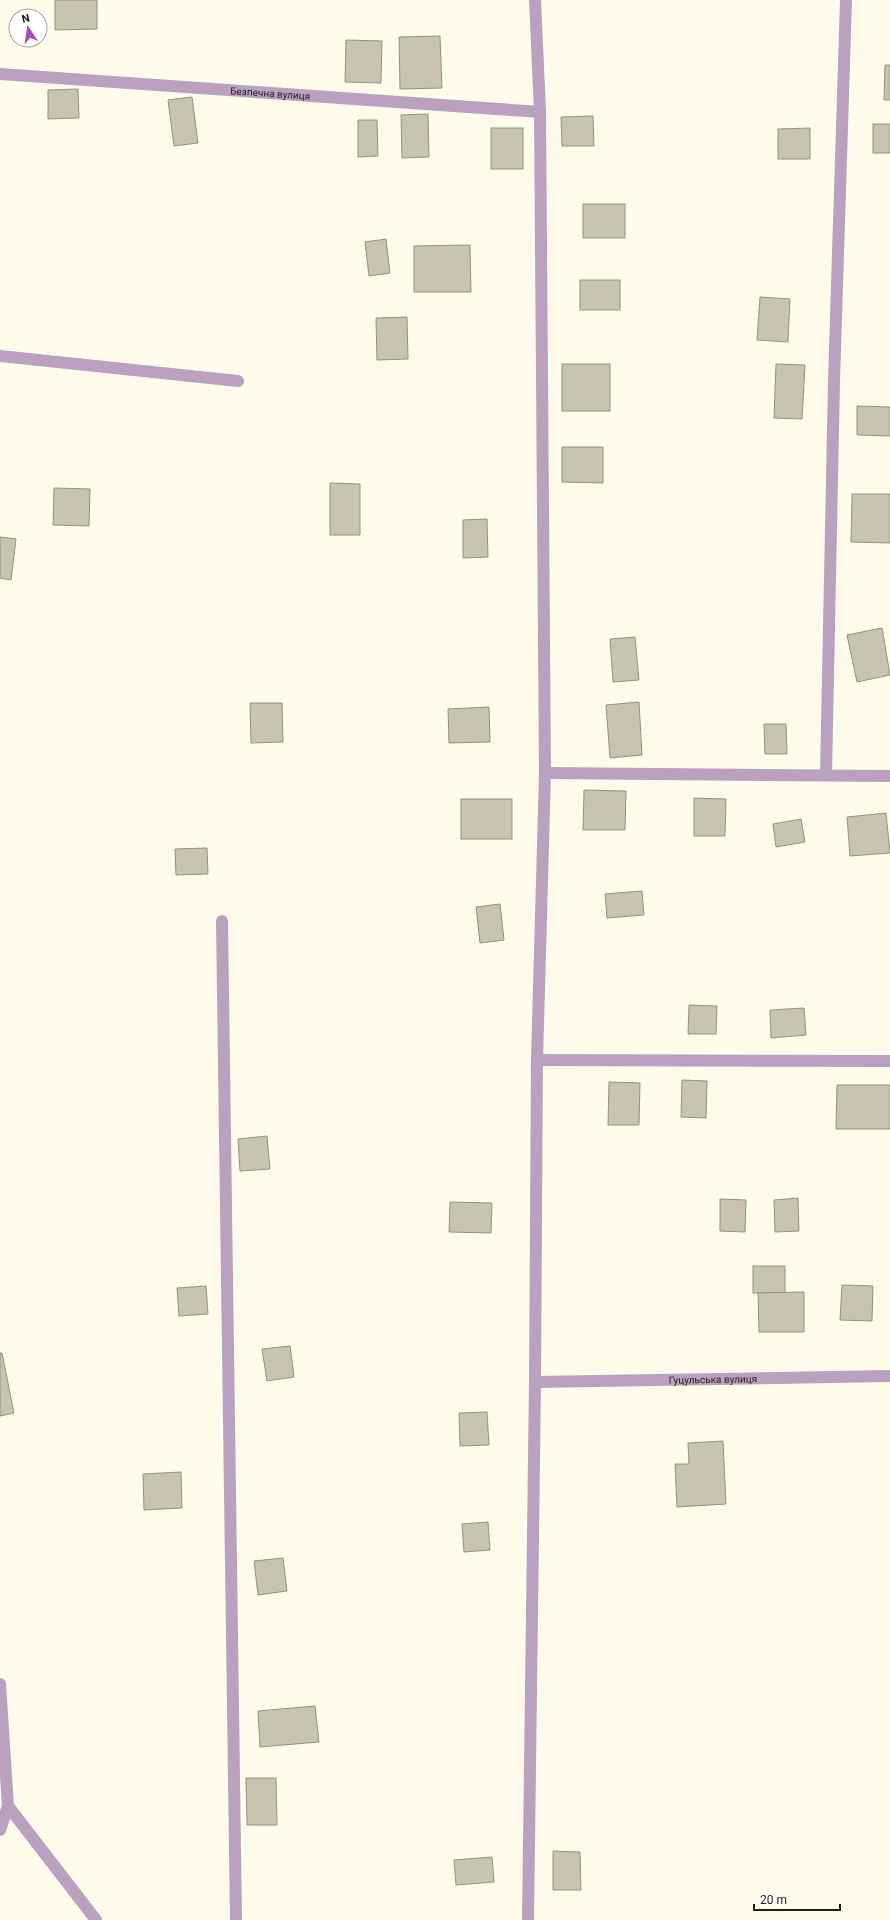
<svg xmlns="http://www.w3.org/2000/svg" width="890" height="1920" viewBox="0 0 890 1920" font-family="Roboto,sans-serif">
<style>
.building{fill:#c7c4b0;stroke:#94927f}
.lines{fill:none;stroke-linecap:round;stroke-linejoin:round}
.minor{stroke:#b9a1bf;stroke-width:12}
.labels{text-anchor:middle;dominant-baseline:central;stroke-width:4;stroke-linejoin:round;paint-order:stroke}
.street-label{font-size:10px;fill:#1e1d15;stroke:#fff}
</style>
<rect width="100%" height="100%" fill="#fffcec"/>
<g class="building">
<path d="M55,0H97V29L55,30Z"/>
<path d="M440,36L442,88L400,89L399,37Z"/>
<path d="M346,40L382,41L381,83L345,82Z"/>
<path d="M885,65H890V100H884Z"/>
<path d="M78,89L79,118L48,119V90Z"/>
<path d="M192,97L198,143L174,146L168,100Z"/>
<path d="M428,114L429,157L402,158L401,115Z"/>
<path d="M593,116L594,146H562L561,117Z"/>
<path d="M358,120H377L378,156L358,157Z"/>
<rect x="873" y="124" width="17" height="29"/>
<rect x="491" y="128" width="32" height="41"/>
<path d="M810,128V159H778V129Z"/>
<rect x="583" y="204" width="42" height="34"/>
<path d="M386,239L390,273L369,276L365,242Z"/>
<path d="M470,245L471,292H414V246Z"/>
<rect x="580" y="280" width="40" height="30"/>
<path d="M760,297L790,299L788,342L757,340Z"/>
<path d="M407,317L408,359L377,360L376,318Z"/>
<rect x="562" y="364" width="48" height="47"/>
<path d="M776,364L805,365L802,419L774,418Z"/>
<path d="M857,406L890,407V436L857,435Z"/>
<path d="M562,447H603V483L562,482Z"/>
<path d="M330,483L360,484V535H330Z"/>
<path d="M54,488L90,489L89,526L53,525Z"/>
<path d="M852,494H890V543L851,542Z"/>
<path d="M487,519L488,557L463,558V520Z"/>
<path d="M0,537L16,539L11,580L0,578Z"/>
<path d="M882,628L890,675L857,682L847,635Z"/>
<path d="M635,637L639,680L613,682L610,639Z"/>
<path d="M639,702L642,755L610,758L606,705Z"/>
<path d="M250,703H282L283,742L251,743Z"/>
<path d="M489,707L490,742L449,743L448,709Z"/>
<path d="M764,724H786L787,754H765Z"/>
<path d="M584,790L626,791L625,830H583Z"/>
<path d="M694,798L726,799L725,836H694Z"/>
<rect x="461" y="799" width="51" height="40"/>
<path d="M886,813L890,853L850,856L847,817Z"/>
<path d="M801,819L805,842L776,847L773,824Z"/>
<path d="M207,848L208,874L176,875L175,849Z"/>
<path d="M642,891L644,915L607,918L605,894Z"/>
<path d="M500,904L504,940L480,943L476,907Z"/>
<path d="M689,1005L717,1006L716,1034H688Z"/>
<path d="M804,1008L806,1035L771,1038L770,1010Z"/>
<path d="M682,1080L707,1081L706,1118L681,1117Z"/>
<path d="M609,1082L640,1083L639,1125H608Z"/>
<path d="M837,1085H890V1129H836Z"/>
<path d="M267,1136L270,1169L240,1171L238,1139Z"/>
<path d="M798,1198L799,1231L775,1232L774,1200Z"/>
<path d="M720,1199L746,1200L745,1232L720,1231Z"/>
<path d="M450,1202L492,1203L491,1233L449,1232Z"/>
<rect x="753" y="1266" width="32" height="27"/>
<path d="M842,1285L873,1286L872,1321L840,1320Z"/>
<path d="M206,1286L208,1314L179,1316L177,1288Z"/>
<path d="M804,1292V1332H759L758,1293Z"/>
<path d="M290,1346L294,1377L267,1381L262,1349Z"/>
<path d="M0,1353H2L14,1413L0,1416Z"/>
<path d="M487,1412L489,1445L460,1446L459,1413Z"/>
<path d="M723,1441L726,1504L677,1507L675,1464H689L688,1443Z"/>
<path d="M181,1472L182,1508L144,1510L143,1474Z"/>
<path d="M488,1522L490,1550L464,1552L462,1524Z"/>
<path d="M283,1558L287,1591L258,1595L254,1561Z"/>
<path d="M315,1706L319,1742L260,1747L258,1711Z"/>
<path d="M246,1778H276L277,1825H247Z"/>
<path d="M553,1851L580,1852L581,1890H553Z"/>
<path d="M492,1857L494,1882L456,1885L454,1860Z"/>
</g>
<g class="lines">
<g class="minor">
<path id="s1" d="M0,74L540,112"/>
<path d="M0,356L238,381"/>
<path d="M545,773L890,776"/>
<path d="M826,775L834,381L846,0"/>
<path d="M222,921L236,1920"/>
<path d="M537,1060L890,1061"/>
<path id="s2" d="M535,1382L890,1376"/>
<path d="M0,1684L8,1806L0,1830"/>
<path d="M8,1806L96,1920"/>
<path d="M528,1920L535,1382L537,1060L545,773L540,112L535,0"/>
</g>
</g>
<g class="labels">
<g class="street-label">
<text stroke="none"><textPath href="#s1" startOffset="271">Безпечна вулиця</textPath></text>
<text stroke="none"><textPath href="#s2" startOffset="178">Гуцульська вулиця</textPath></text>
</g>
</g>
<g transform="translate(28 28) rotate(347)"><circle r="19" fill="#ffffff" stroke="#a5a5a1"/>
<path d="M0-3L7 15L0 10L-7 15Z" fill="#a64fbc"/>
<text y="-6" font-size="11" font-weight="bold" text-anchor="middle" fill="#1e1d15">N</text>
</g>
<path d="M754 1904v6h86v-6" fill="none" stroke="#1e1d15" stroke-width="2"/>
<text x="760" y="1904" font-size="12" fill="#1e1d15" stroke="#ffffff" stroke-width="3" paint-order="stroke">20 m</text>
</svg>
